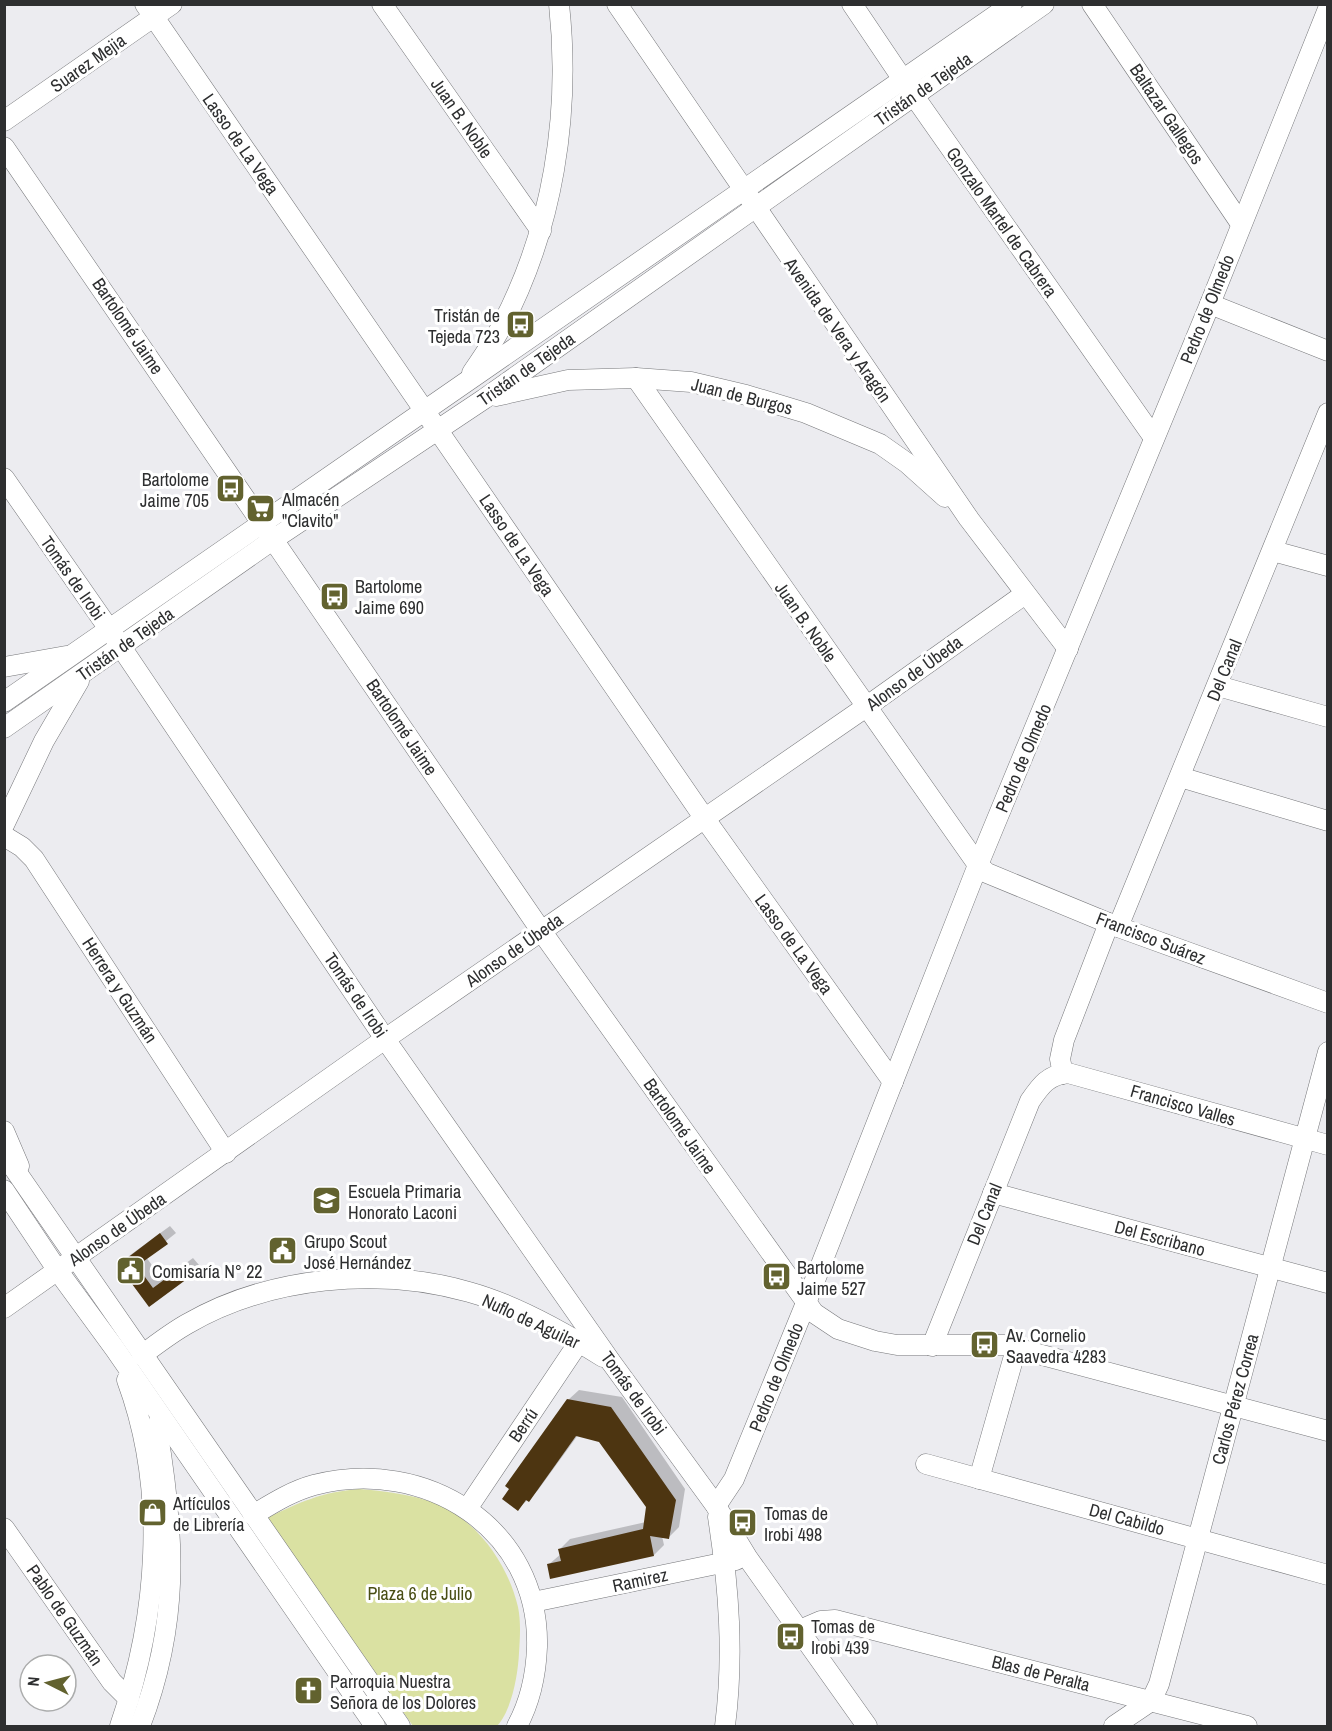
<svg xmlns="http://www.w3.org/2000/svg" width="1332" height="1731" viewBox="0 0 1332 1731" font-family="'Archivo Narrow',sans-serif">
<style>
.green{fill:#dae1a2}
.shadow{fill:#0003}
.building{fill:#4d3511}
.lines{fill:none;stroke-linecap:round;stroke-linejoin:round}
.minor-casing{stroke:#76777a;stroke-width:21}
.minor{stroke:#fff;stroke-width:20}
.labels{text-anchor:middle;dominant-baseline:central;stroke-width:6;stroke-linejoin:round;paint-order:stroke}
.street-label{font-size:18px;fill:#2e2f30;stroke:#fff}
.poi-label{font-size:18px;fill:#2e2f30;stroke:#fff;text-anchor:start}
.park-label{font-size:18px;fill:#494e14;stroke:#fff}
</style>
<rect width="100%" height="100%" fill="#ececf0"/>
<path class="green" d="M359,1489C384,1491 410,1494 435,1503C477,1520 508,1564 518,1607C521,1621 520,1638 519,1653C518,1674 512,1710 497,1726H413L267,1518C300,1502 322,1492 359,1489Z"/>
<g class="shadow">
<path d="M170,1226L176,1233L146,1257L163,1280L193,1258L199,1265L190,1274L149,1305L120,1265L129,1256Z"/>
<path d="M579,1390L622,1397L685,1489L679,1527L669,1537L662,1536L664,1545L654,1555L548,1565L561,1554L560,1549L570,1539L646,1522L648,1507L600,1440L578,1435L538,1490L518,1509L568,1400Z"/>
</g>
<g class="building">
<path d="M160,1233L168,1244L137,1266L153,1288L184,1265L191,1276L149,1307L118,1265Z"/>
<path d="M567,1399L611,1407L676,1500L669,1539L650,1536L654,1556L550,1579L547,1564L561,1561L558,1549L643,1529L646,1507L599,1442L576,1436L529,1502L526,1500L518,1511L502,1499L509,1489L505,1486Z"/>
</g>
<g class="lines">
<defs>
<g id="minor">
<path d="M145,4L705,819L893,1082"/>
<path d="M382,4L541,231"/>
<path d="M617,4L969,519L1068,649"/>
<path d="M852,4L914,96L1154,438"/>
<path d="M1092,4L1241,224"/>
<path d="M4,121L172,4"/>
<path d="M4,147L542,932L814,1313L838,1329L875,1341L897,1345H1004L1328,1431"/>
<path d="M1210,304L1328,351"/>
<path d="M472,373C482,358 493,343 501,327C553,229 571,114 559,4"/>
<path d="M636,378L978,865L987,873L1118,927L1328,1003"/>
<path d="M496,396L568,380L636,378L691,382L746,395L806,413L880,444L907,463L945,497"/>
<path d="M4,478L109,629L385,1039L611,1362L716,1506L747,1557L867,1726"/>
<path d="M1273,551L1328,566"/>
<path d="M4,667L66,656"/>
<path d="M1218,686L1328,717"/>
<path d="M4,702L1012,4"/>
<path d="M4,728L274,539L484,399L1044,4"/>
<path d="M1180,777L1328,821"/>
<path d="M4,825L44,741L79,681"/>
<path d="M4,836L22,847L34,859L226,1153"/>
<path d="M1118,927L1328,413"/>
<path d="M1063,1074L1060,1059L1064,1040L1109,923"/>
<path d="M4,1131L19,1166"/>
<path d="M4,1154L400,1726"/>
<path d="M4,1190L58,1271L115,1349L375,1726"/>
<path d="M993,1193L1328,1283"/>
<path d="M4,1308L385,1039L866,707L1025,594"/>
<path d="M932,1346L1030,1101C1041,1085 1048,1075 1068,1073L1328,1145"/>
<path d="M142,1355C157,1344 171,1333 187,1324C268,1277 379,1266 469,1292C516,1305 562,1331 603,1357"/>
<path d="M926,1464L1328,1575"/>
<path d="M979,1479L1016,1349"/>
<path d="M716,1506L734,1479L806,1303L978,865L1210,304L1328,9"/>
<path d="M467,1509L579,1342"/>
<path d="M253,1515C273,1503 292,1491 314,1485C425,1456 540,1528 537,1647C536,1675 530,1702 517,1726"/>
<path d="M718,1517C729,1588 734,1656 725,1726"/>
<path d="M4,1528L112,1682L129,1699"/>
<path d="M533,1602L736,1560"/>
<path d="M800,1630L821,1621L835,1620L1247,1726"/>
<path d="M120,1726C158,1616 168,1491 127,1380"/>
<path d="M140,1726C180,1622 175,1536 157,1429L160,1417"/>
<path d="M1114,1726L1151,1701L1159,1684L1328,1052"/>
</g>
</defs>
<use href="#minor" class="minor-casing"/>
<use href="#minor" class="minor"/>
</g>
<defs>
<symbol id="bus-square" viewBox="-11 -11 22 22"><rect x="-9" y="-9" width="18" height="18" rx="4" fill="#62622f" stroke="#fff"/><path d="M-5-6H5V4H4V6H2V4H-2V6H-4V4H-5ZM-3.5-4V0h7V-4ZM-3.5 1.2v1.5H-2V1.2ZM2 1.2v1.5H3.5V1.2Z" fill="#fff"/></symbol>
<symbol id="supermarket-square" viewBox="-11 -11 22 22"><rect x="-9" y="-9" width="18" height="18" rx="4" fill="#62622f" stroke="#fff"/><path d="M-6-5.5h2.5l.6 2H6L4.5 2H-2.5L-4.4-4H-6ZM-1.5 3.2a1.3 1.3 0 1 0 .1 0ZM3 3.2a1.3 1.3 0 1 0 .1 0Z" fill="#fff"/></symbol>
<symbol id="school-square" viewBox="-11 -11 22 22"><rect x="-9" y="-9" width="18" height="18" rx="4" fill="#62622f" stroke="#fff"/><path d="M0-5L7-2L0 1L-7-2ZM-4 1L0 2.5L4 1V4Q0 6-4 4Z" fill="#fff"/></symbol>
<symbol id="civic-square" viewBox="-11 -11 22 22"><rect x="-9" y="-9" width="18" height="18" rx="4" fill="#62622f" stroke="#fff"/><path d="M-.6-6.5H3V-4.5H.6V-3L4-1V1h2V6H-6V1h2V-1L-.6-3ZM-1.2 2.5V6h2.4V2.5Z" fill="#fff"/></symbol>
<symbol id="shop-square" viewBox="-11 -11 22 22"><rect x="-9" y="-9" width="18" height="18" rx="4" fill="#62622f" stroke="#fff"/><path d="M-5-2.5h2.3a2.7 3.5 0 0 1 5.4 0H5L5.5 6h-11ZM-1.5-2.5h3a1.5 2.3 0 0 0-3 0Z" fill="#fff"/></symbol>
<symbol id="church-square" viewBox="-11 -11 22 22"><rect x="-9" y="-9" width="18" height="18" rx="4" fill="#62622f" stroke="#fff"/><path d="M-1.2-6h2.4v3.5h3.3v2.4h-3.3V6h-2.4V-.1h-3.3v-2.4h3.3Z" fill="#fff"/></symbol>
</defs>
<g fill-rule="evenodd">
<use href="#bus-square" x="504" y="308" width="33" height="33"/>
<use href="#bus-square" x="214" y="472" width="33" height="33"/>
<use href="#supermarket-square" x="244" y="492" width="33" height="33"/>
<use href="#bus-square" x="318" y="580" width="33" height="33"/>
<use href="#school-square" x="310" y="1184" width="33" height="33"/>
<use href="#civic-square" x="266" y="1234" width="33" height="33"/>
<use href="#civic-square" x="114" y="1254" width="33" height="33"/>
<use href="#bus-square" x="760" y="1260" width="33" height="33"/>
<use href="#bus-square" x="968" y="1328" width="33" height="33"/>
<use href="#shop-square" x="136" y="1496" width="33" height="33"/>
<use href="#bus-square" x="726" y="1506" width="33" height="33"/>
<use href="#bus-square" x="774" y="1620" width="33" height="33"/>
<use href="#church-square" x="292" y="1674" width="33" height="33"/>
</g>
<g class="labels">
<g class="street-label">
<text transform="translate(88 63) rotate(-35)">Suarez Mejia</text>
<text transform="translate(923 89) rotate(-35)">Tristán de Tejeda</text>
<text transform="translate(1167 114) rotate(56)">Baltazar Gallegos</text>
<text transform="translate(462 118) rotate(55)">Juan B. Noble</text>
<text transform="translate(241 144) rotate(55)">Lasso de La Vega</text>
<text transform="translate(1002 222) rotate(55)">Gonzalo Martel de Cabrera</text>
<text transform="translate(1207 309) rotate(-68)">Pedro de Olmedo</text>
<text transform="translate(128 326) rotate(56)">Bartolomé Jaime</text>
<text transform="translate(838 330) rotate(55)">Avenida de Vera y Aragón</text>
<text transform="translate(526 369) rotate(-35)">Tristán de Tejeda</text>
<text transform="translate(742 396) rotate(14)">Juan de Burgos</text>
<text transform="translate(517 545) rotate(56)">Lasso de La Vega</text>
<text transform="translate(73 578) rotate(55)">Tomás de Irobi</text>
<text transform="translate(806 622) rotate(55)">Juan B. Noble</text>
<text transform="translate(125 644) rotate(-35)">Tristán de Tejeda</text>
<text transform="translate(1224 670) rotate(-68)">Del Canal</text>
<text transform="translate(914 673) rotate(-36)">Alonso de Úbeda</text>
<text transform="translate(402 727) rotate(56)">Bartolomé Jaime</text>
<text transform="translate(1023 758) rotate(-67)">Pedro de Olmedo</text>
<text transform="translate(1151 938) rotate(21)">Francisco Suárez</text>
<text transform="translate(794 944) rotate(54)">Lasso de La Vega</text>
<text transform="translate(514 950) rotate(-35)">Alonso de Úbeda</text>
<text transform="translate(120 990) rotate(57)">Herrera y Guzmán</text>
<text transform="translate(356 995) rotate(56)">Tomás de Irobi</text>
<text transform="translate(1183 1105) rotate(16)">Francisco Valles</text>
<text transform="translate(680 1126) rotate(55)">Bartolomé Jaime</text>
<text transform="translate(984 1214) rotate(-68)">Del Canal</text>
<text transform="translate(117 1229) rotate(-35)">Alonso de Úbeda</text>
<text transform="translate(1160 1238) rotate(15)">Del Escribano</text>
<text transform="translate(531 1321) rotate(25)">Nuflo de Aguilar</text>
<text transform="translate(776 1377) rotate(-68)">Pedro de Olmedo</text>
<text transform="translate(634 1393) rotate(54)">Tomás de Irobi</text>
<text transform="translate(1235 1399) rotate(-75)">Carlos Pérez Correa</text>
<text transform="translate(523 1425) rotate(-56)">Berrú</text>
<text transform="translate(1127 1519) rotate(15)">Del Cabildo</text>
<text transform="translate(640 1580) rotate(-12)">Ramirez</text>
<text transform="translate(65 1615) rotate(55)">Pablo de Guzmán</text>
<text transform="translate(1041 1673) rotate(14)">Blas de Peralta</text>
</g>
<g class="poi-label">
<text x="500" y="315" text-anchor="end">Tristán de<tspan x="500" dy="21">Tejeda 723</tspan></text>
<text x="209" y="479" text-anchor="end">Bartolome<tspan x="209" dy="21">Jaime 705</tspan></text>
<text x="282" y="499">Almacén<tspan x="282" dy="21">"Clavito"</tspan></text>
<text x="355" y="586">Bartolome<tspan x="355" dy="21">Jaime 690</tspan></text>
<text x="348" y="1191">Escuela Primaria<tspan x="348" dy="21">Honorato Laconi</tspan></text>
<text x="304" y="1241">Grupo Scout<tspan x="304" dy="21">José Hernández</tspan></text>
<text x="797" y="1267">Bartolome<tspan x="797" dy="21">Jaime 527</tspan></text>
<text x="152" y="1271">Comisaría N° 22</text>
<text x="1006" y="1335">Av. Cornelio<tspan x="1006" dy="21">Saavedra 4283</tspan></text>
<text x="173" y="1503">Artículos<tspan x="173" dy="21">de Librería</tspan></text>
<text x="764" y="1513">Tomas de<tspan x="764" dy="21">Irobi 498</tspan></text>
<text x="811" y="1626">Tomas de<tspan x="811" dy="21">Irobi 439</tspan></text>
<text x="330" y="1681">Parroquia Nuestra<tspan x="330" dy="21">Señora de los Dolores</tspan></text>
</g>
<g class="park-label">
<text x="420" y="1593">Plaza 6 de Julio</text>
</g>
</g>
<rect width="1332" height="1731" fill="none" stroke="#2e2f30" stroke-width="12"/>
<g transform="translate(48 1683) rotate(276)"><circle r="28" fill="#ffffff" stroke="#abacac" stroke-width="1.5"/>
<path d="M0-4.5L10 22L0 15L-10 22Z" fill="#62622f"/>
<text y="-9" font-size="16" font-weight="bold" text-anchor="middle" fill="#2e2f30">N</text>
</g>
</svg>
